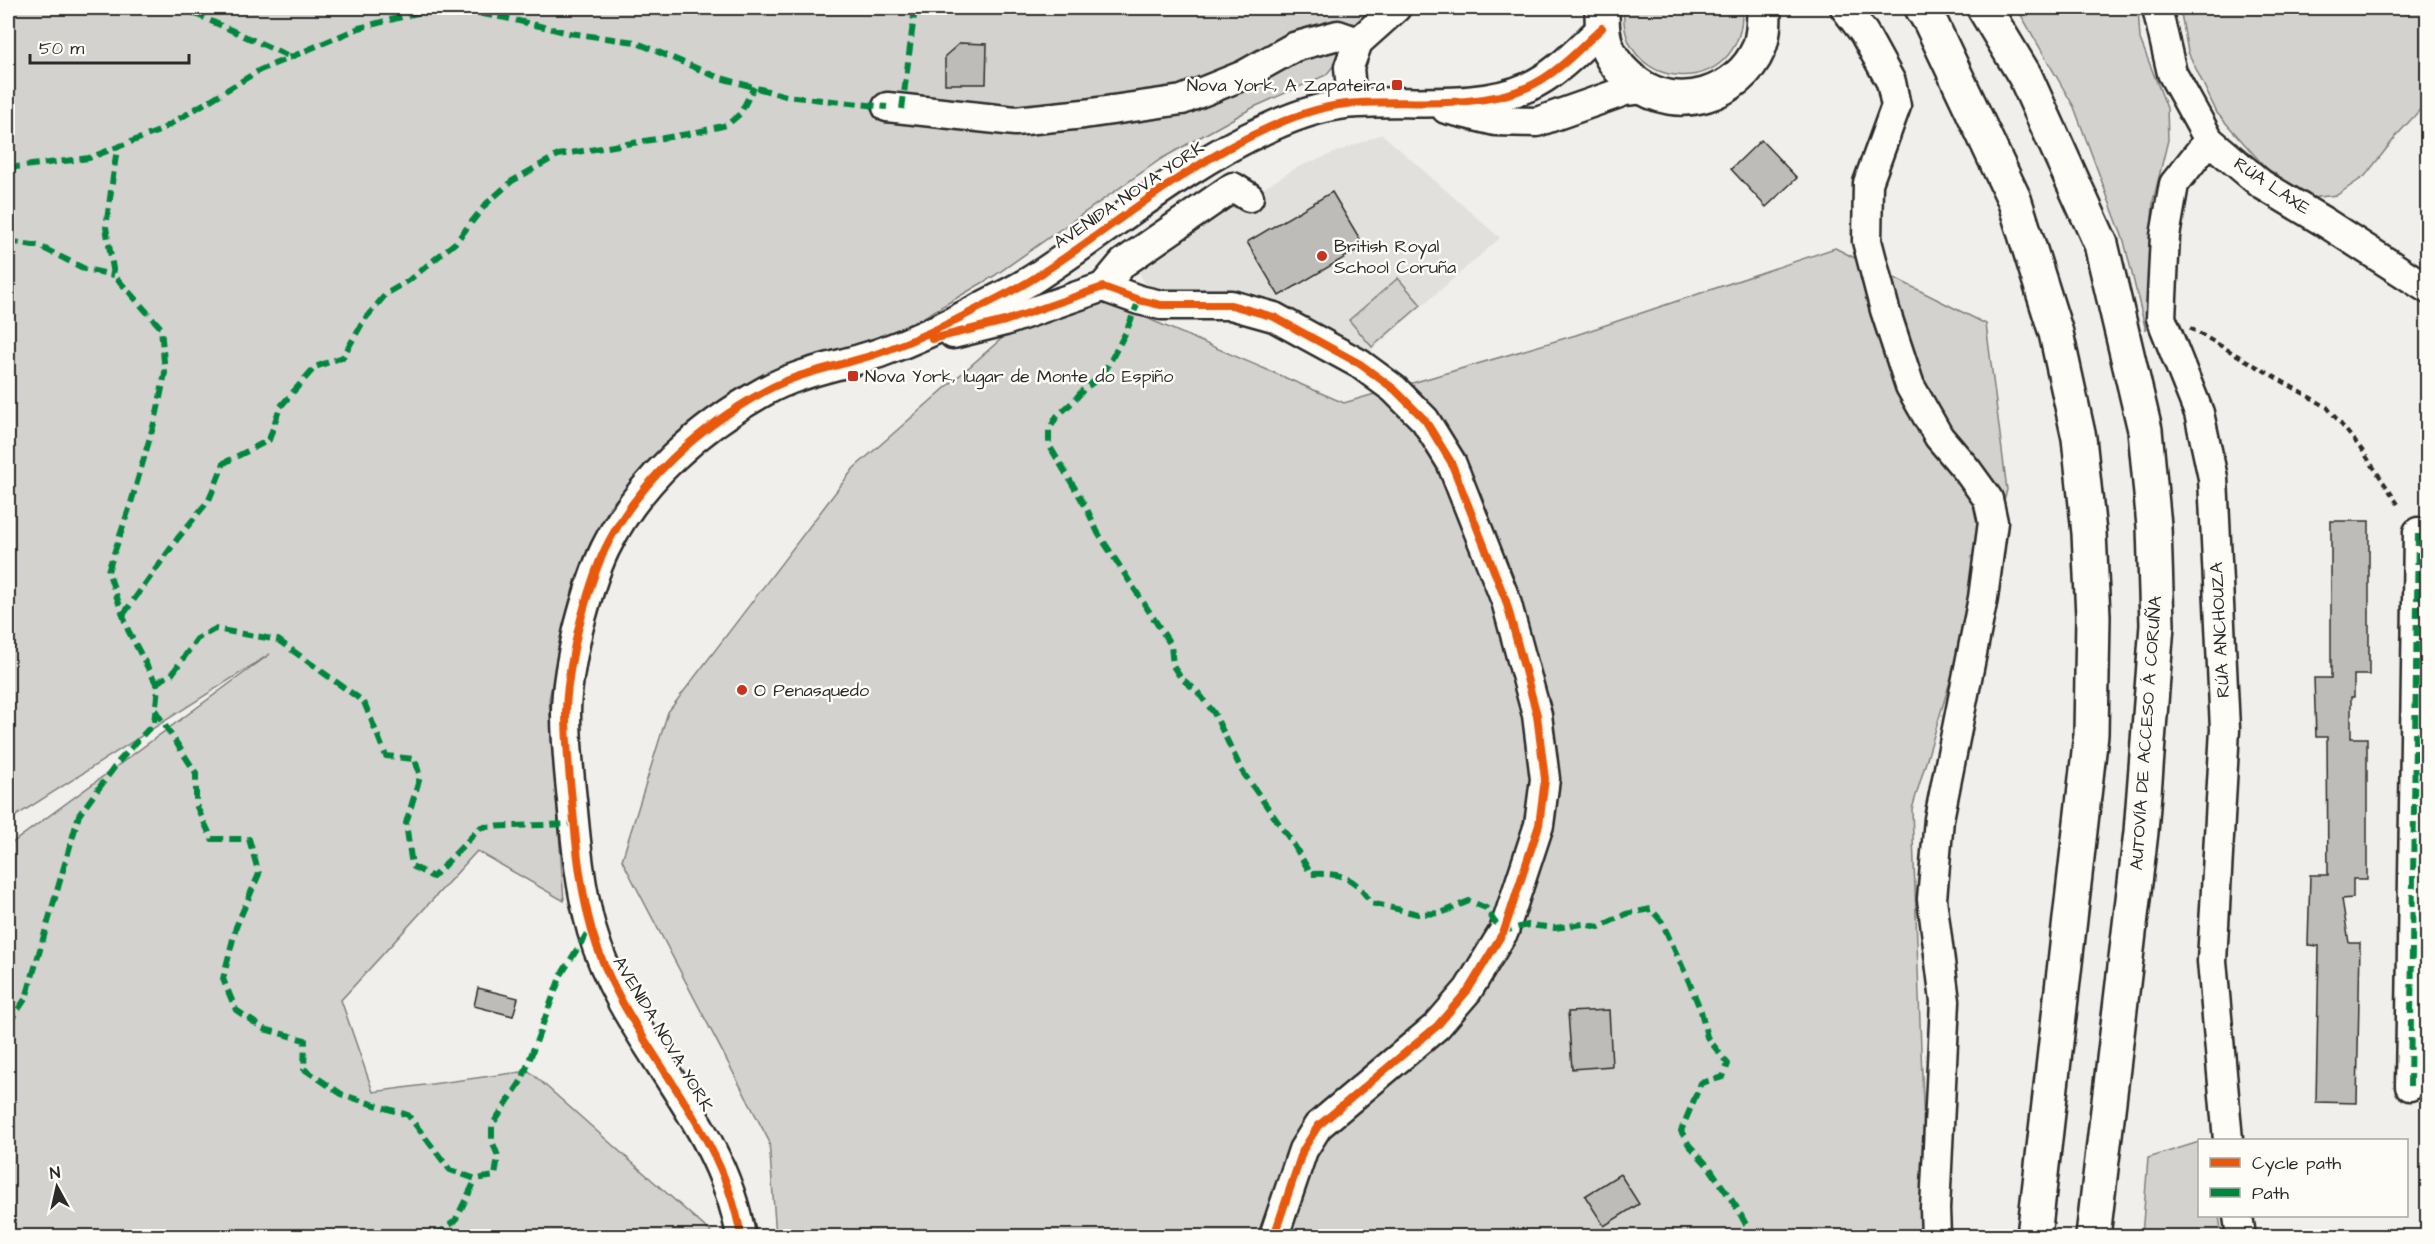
<svg xmlns="http://www.w3.org/2000/svg" width="2435" height="1244" viewBox="0 0 2435 1244" font-family="'Architects Daughter',sans-serif">
<style>
.built{fill:#e1e0dc}
.green{fill:#d3d2cf;stroke:#7f7e7d;stroke-width:1.5}
.building{fill:#bdbcb8;stroke:#2b2b2b;stroke-width:1.5}
.lines{fill:none;stroke-linecap:round;stroke-linejoin:round}
.minor-casing{stroke:#2b2b2b;stroke-width:33}
.major-casing{stroke:#2b2b2b;stroke-width:38}
.highway-casing{stroke:#2b2b2b;stroke-width:38}
.path{stroke:#2b2b2b;stroke-width:4;stroke-dasharray:6 4.5;stroke-linecap:butt}
.minor{stroke:#fdfcf7;stroke-width:28}
.major{stroke:#fdfcf7;stroke-width:33}
.highway{stroke:#fdfcf7;stroke-width:33}
.quiet{stroke:#00873e;stroke-width:6;stroke-dasharray:12 6;stroke-linecap:butt}
.cycleway-casing{stroke:#fdfcf7;stroke-width:11}
.cycleway{stroke:#e8590c;stroke-width:8}
.poi-dot{fill:#c8321e;stroke:#fdfcf7;stroke-width:2}
.labels{text-anchor:middle;dominant-baseline:central;stroke-width:5;stroke-linejoin:round;paint-order:stroke}
.poi-label{font-size:18px;fill:#2b2b2b;stroke:#fdfcf7;text-anchor:start}
.street-label{font-size:18px;fill:#2b2b2b;stroke:#fdfcf7}
</style>
<rect width="100%" height="100%" fill="#f0efeb"/>
<filter id="ink" filterUnits="userSpaceOnUse"><feTurbulence type="fractalNoise" baseFrequency=".0167" numOctaves="2"/><feDisplacementMap in="SourceGraphic" scale="12" xChannelSelector="R" yChannelSelector="G"/><feConvolveMatrix kernelMatrix="1 2 1 2 8 2 1 2 1" color-interpolation-filters="sRGB"/></filter>
<g filter="url(#ink)">
<path class="built" d="M1382,134L1500,238L1366,355L1300,314L1251,292H1163L1146,285L1139,273L1230,209L1298,167Z"/>
<g class="green">
<path d="M8,8H1381L1326,75L1254,107L1161,159L994,276L902,330L817,356L754,382L685,427L610,506L575,581L549,699L564,901L477,851L341,1000L373,1092L529,1071L715,1236H8V846L270,654L8,821Z"/>
<path d="M1624,8H1742C1746,100 1617,96 1624,8Z"/>
<path d="M2017,8H2138L2140,39L2167,108L2168,140L2153,201L2146,331L2124,241L2074,107Z"/>
<path d="M2180,8H2427V102L2398,134L2365,176L2337,195L2310,198L2265,167L2217,113L2188,52Z"/>
<path d="M1835,248L1986,324L2007,490L1912,809L1928,1236H776L769,1141L622,860L668,712L854,468L1065,283L1344,403L1576,335Z"/>
<path d="M1398,278L1421,305L1372,347L1349,320Z"/>
<path d="M2199,1142L2200,1216H2219L2222,1236H2142L2148,1158Z"/>
</g>
<g class="building">
<path d="M960,43L987,44L986,84H945V56Z"/>
<path d="M1761,140L1797,178L1766,207L1731,169Z"/>
<path d="M1332,192L1364,246L1279,296L1247,242Z"/>
<path d="M2331,521H2369V675H2354V697H2351V738H2367V879H2353V898L2342,899L2349,943H2360L2357,1103L2316,1102L2319,946L2308,945L2310,875H2328L2327,737H2316L2314,678H2331Z"/>
<path d="M478,988L518,998L513,1016L474,1006Z"/>
<path d="M1609,1010L1612,1066L1572,1069L1568,1012Z"/>
<path d="M1620,1174L1639,1204L1604,1226L1585,1196Z"/>
</g>
<g class="lines">
<defs>
<g id="minor">
<path d="M1845,8L1864,33L1891,82L1896,106L1868,183L1867,241L1885,310L1910,386L1939,437L1967,470L1988,499L1993,522L1983,598L1939,819L1932,899L1945,1001L1935,1209L1936,1236"/>
<path d="M2157,8L2172,73L2209,140L2261,184L2326,223L2428,289"/>
<path d="M1352,103L1349,67L1358,42L1396,8"/>
<path d="M887,107L1015,121L1084,114L1182,100L1244,75L1294,47L1338,35L1358,42"/>
<path d="M1446,109L1495,121L1537,122L1625,91L1644,89"/>
<path d="M2209,140L2174,184L2165,236L2161,318L2199,413L2213,478L2225,729L2212,961L2228,1140"/>
<path d="M1103,287L1139,300L1161,305H1231L1274,317L1360,364L1394,389L1425,420L1451,462L1506,601L1537,715L1545,779L1539,825L1504,931L1468,990L1437,1026L1318,1126L1303,1150L1274,1236"/>
<path d="M1103,287L1123,263L1233,187L1249,197"/>
<path d="M953,334L1005,321L1103,287"/>
<path d="M2410,1086L2418,532"/>
<path d="M2238,1216L2241,1236"/>
<path d="M741,1236C720,1116 624,1042 592,931C580,888 576,844 572,800C569,772 566,743 566,714C566,686 572,657 578,630C585,603 593,574 605,549C639,480 700,427 765,391C803,370 843,366 882,352C915,340 947,325 977,309C997,298 1018,289 1036,277C1113,227 1183,166 1268,128C1296,115 1327,104 1359,103C1412,100 1479,109 1528,87C1557,74 1579,49 1602,28"/>
</g>
<path id="major" d="M1602,8C1602,23 1602,38 1609,52C1615,65 1625,75 1636,83C1677,114 1739,95 1759,48C1764,35 1764,21 1764,8"/>
<g id="highway">
<path d="M1922,8L1930,21L2014,199L2056,333L2079,438L2089,533L2093,616L2091,734L2034,1236"/>
<path d="M1984,8L2025,76L2101,244L2145,430L2154,526L2157,625L2141,832L2093,1236"/>
</g>
</defs>
<use href="#minor" class="minor-casing"/>
<use href="#major" class="major-casing"/>
<use href="#highway" class="highway-casing"/>
<path class="path" d="M2190,328L2327,407L2362,450L2398,504"/>
<use href="#minor" class="minor"/>
<use href="#major" class="major"/>
<use href="#highway" class="highway"/>
<g class="quiet">
<path d="M69,8H182L291,57"/>
<path d="M445,8L506,18L569,33L635,42L717,77L786,96L887,107"/>
<path d="M902,109L915,8"/>
<path d="M8,168L89,158L159,131L260,70L291,57L359,28L436,8"/>
<path d="M8,241L39,246L85,269L114,275"/>
<path d="M1139,300L1126,332L1103,375L1083,390L1073,402L1057,416L1049,430V445L1086,507L1098,533L1171,645L1173,666L1181,678L1197,691L1214,713L1242,771L1294,845L1311,874C1342,873 1354,876 1371,903L1418,914L1441,913L1469,901L1486,908L1494,921L1504,931L1528,925L1555,928L1583,924L1599,927L1626,914L1651,909L1662,922L1687,977L1701,1011L1707,1037L1728,1064L1723,1077L1701,1083L1681,1131L1689,1145L1709,1167L1737,1208L1750,1232L1758,1236"/>
<path d="M123,615L178,538L209,500L224,463L269,440L280,407L315,367L343,357L364,320L386,294L408,281L455,243L486,204L512,181L558,155L688,134L727,125L740,114L754,87"/>
<path d="M156,683L172,674L197,639L215,629L278,640L364,702L386,756L415,759L420,777L406,823L412,866L433,877L481,827L574,824"/>
<path d="M155,710L196,773V805L212,839H249L259,874L236,927L223,979L236,1010L264,1029L305,1040L304,1069L343,1095L408,1115L450,1170L476,1179L495,1176L498,1156L492,1141V1125L522,1080L561,975L591,927"/>
<path d="M8,1024L26,998L79,815L119,761L154,723L158,687L128,630L108,571L131,503L157,413L165,373L161,328L114,275L106,227L117,148"/>
<path d="M2410,1086L2418,532"/>
<path d="M435,1236L455,1221L476,1179"/>
</g>
<defs>
<g id="cycleway">
<path d="M932,339L1005,321L1103,287L1139,300L1161,305H1231L1274,317L1360,364L1394,389L1425,420L1451,462L1506,601L1537,715L1545,779L1539,825L1504,931L1468,990L1437,1026L1318,1126L1303,1150L1274,1236"/>
<path d="M741,1236C720,1116 624,1042 592,931C580,888 576,844 572,800C569,772 566,743 566,714C566,686 572,657 578,630C585,603 593,574 605,549C639,480 700,427 765,391C803,370 843,366 882,352C915,340 947,325 977,309C997,298 1018,289 1036,277C1113,227 1183,166 1268,128C1296,115 1327,104 1359,103C1412,100 1479,109 1528,87C1557,74 1579,49 1602,28"/>
</g>
</defs>
<use href="#cycleway" class="cycleway-casing"/>
<use href="#cycleway" class="cycleway"/>
</g>
</g>
<g class="poi-dot">
<rect x="1391" y="79" width="12" height="12" rx="3"/>
<circle cx="1322" cy="256" r="6"/>
<rect x="847" y="370" width="12" height="12" rx="3"/>
<circle cx="742" cy="690" r="6"/>
</g>
<g class="labels">
<g class="poi-label">
<text x="1385" y="85" text-anchor="end">Nova York, A Zapateira</text>
<text x="1334" y="246">British Royal<tspan x="1334" dy="21">School Coruña</tspan></text>
<text x="865" y="376">Nova York, lugar de Monte do Espiño</text>
<text x="754" y="690">O Penasquedo</text>
</g>
<g class="street-label">
<text transform="translate(2272 186) rotate(34)">RÚA LAXE</text>
<text transform="translate(1129 195) rotate(-34)">AVENIDA NOVA YORK</text>
<text transform="translate(2220 630) rotate(-93)">RÚA ANCHOUZA</text>
<text transform="translate(2146 733) rotate(-86)">AUTOVÍA DE ACCESO Á CORUÑA</text>
<text transform="translate(663 1034) rotate(59)">AVENIDA NOVA YORK</text>
</g>
</g>
<rect width="2435" height="1244" fill="none" stroke="#fdfcf7" stroke-width="30"/>
<rect x="15" y="15" width="2405" height="1214" fill="none" stroke="#2b2b2b" stroke-width="2" filter="url(#ink)"/>
<rect x="2198" y="1139" width="210" height="78" fill="#fdfcf7" stroke="#a9a8a5" stroke-width="1.5"/>
<rect x="2210" y="1158" width="30" height="9" fill="#e8590c" stroke="#a9a8a5" stroke-width="1.5"/>
<text x="2252" y="1169" font-size="18" fill="#2b2b2b">Cycle path</text>
<rect x="2210" y="1188" width="30" height="9" fill="#00873e" stroke="#a9a8a5" stroke-width="1.5"/>
<text x="2252" y="1199" font-size="18" fill="#2b2b2b">Path</text>
<g transform="translate(57 1187) rotate(352)" stroke="#fdfcf7" stroke-width="4.5" paint-order="stroke">
<path d="M0-4.5L10 22L0 15L-10 22Z" fill="#2b2b2b"/>
<text y="-9" font-size="16" font-weight="bold" text-anchor="middle" fill="#2b2b2b">N</text>
</g>
<path d="M30 54v9h159v-9" fill="none" stroke="#2b2b2b" stroke-width="3"/>
<text x="39" y="54" font-size="18" fill="#2b2b2b" stroke="#fdfcf7" stroke-width="4.5" paint-order="stroke">50 m</text>
</svg>
